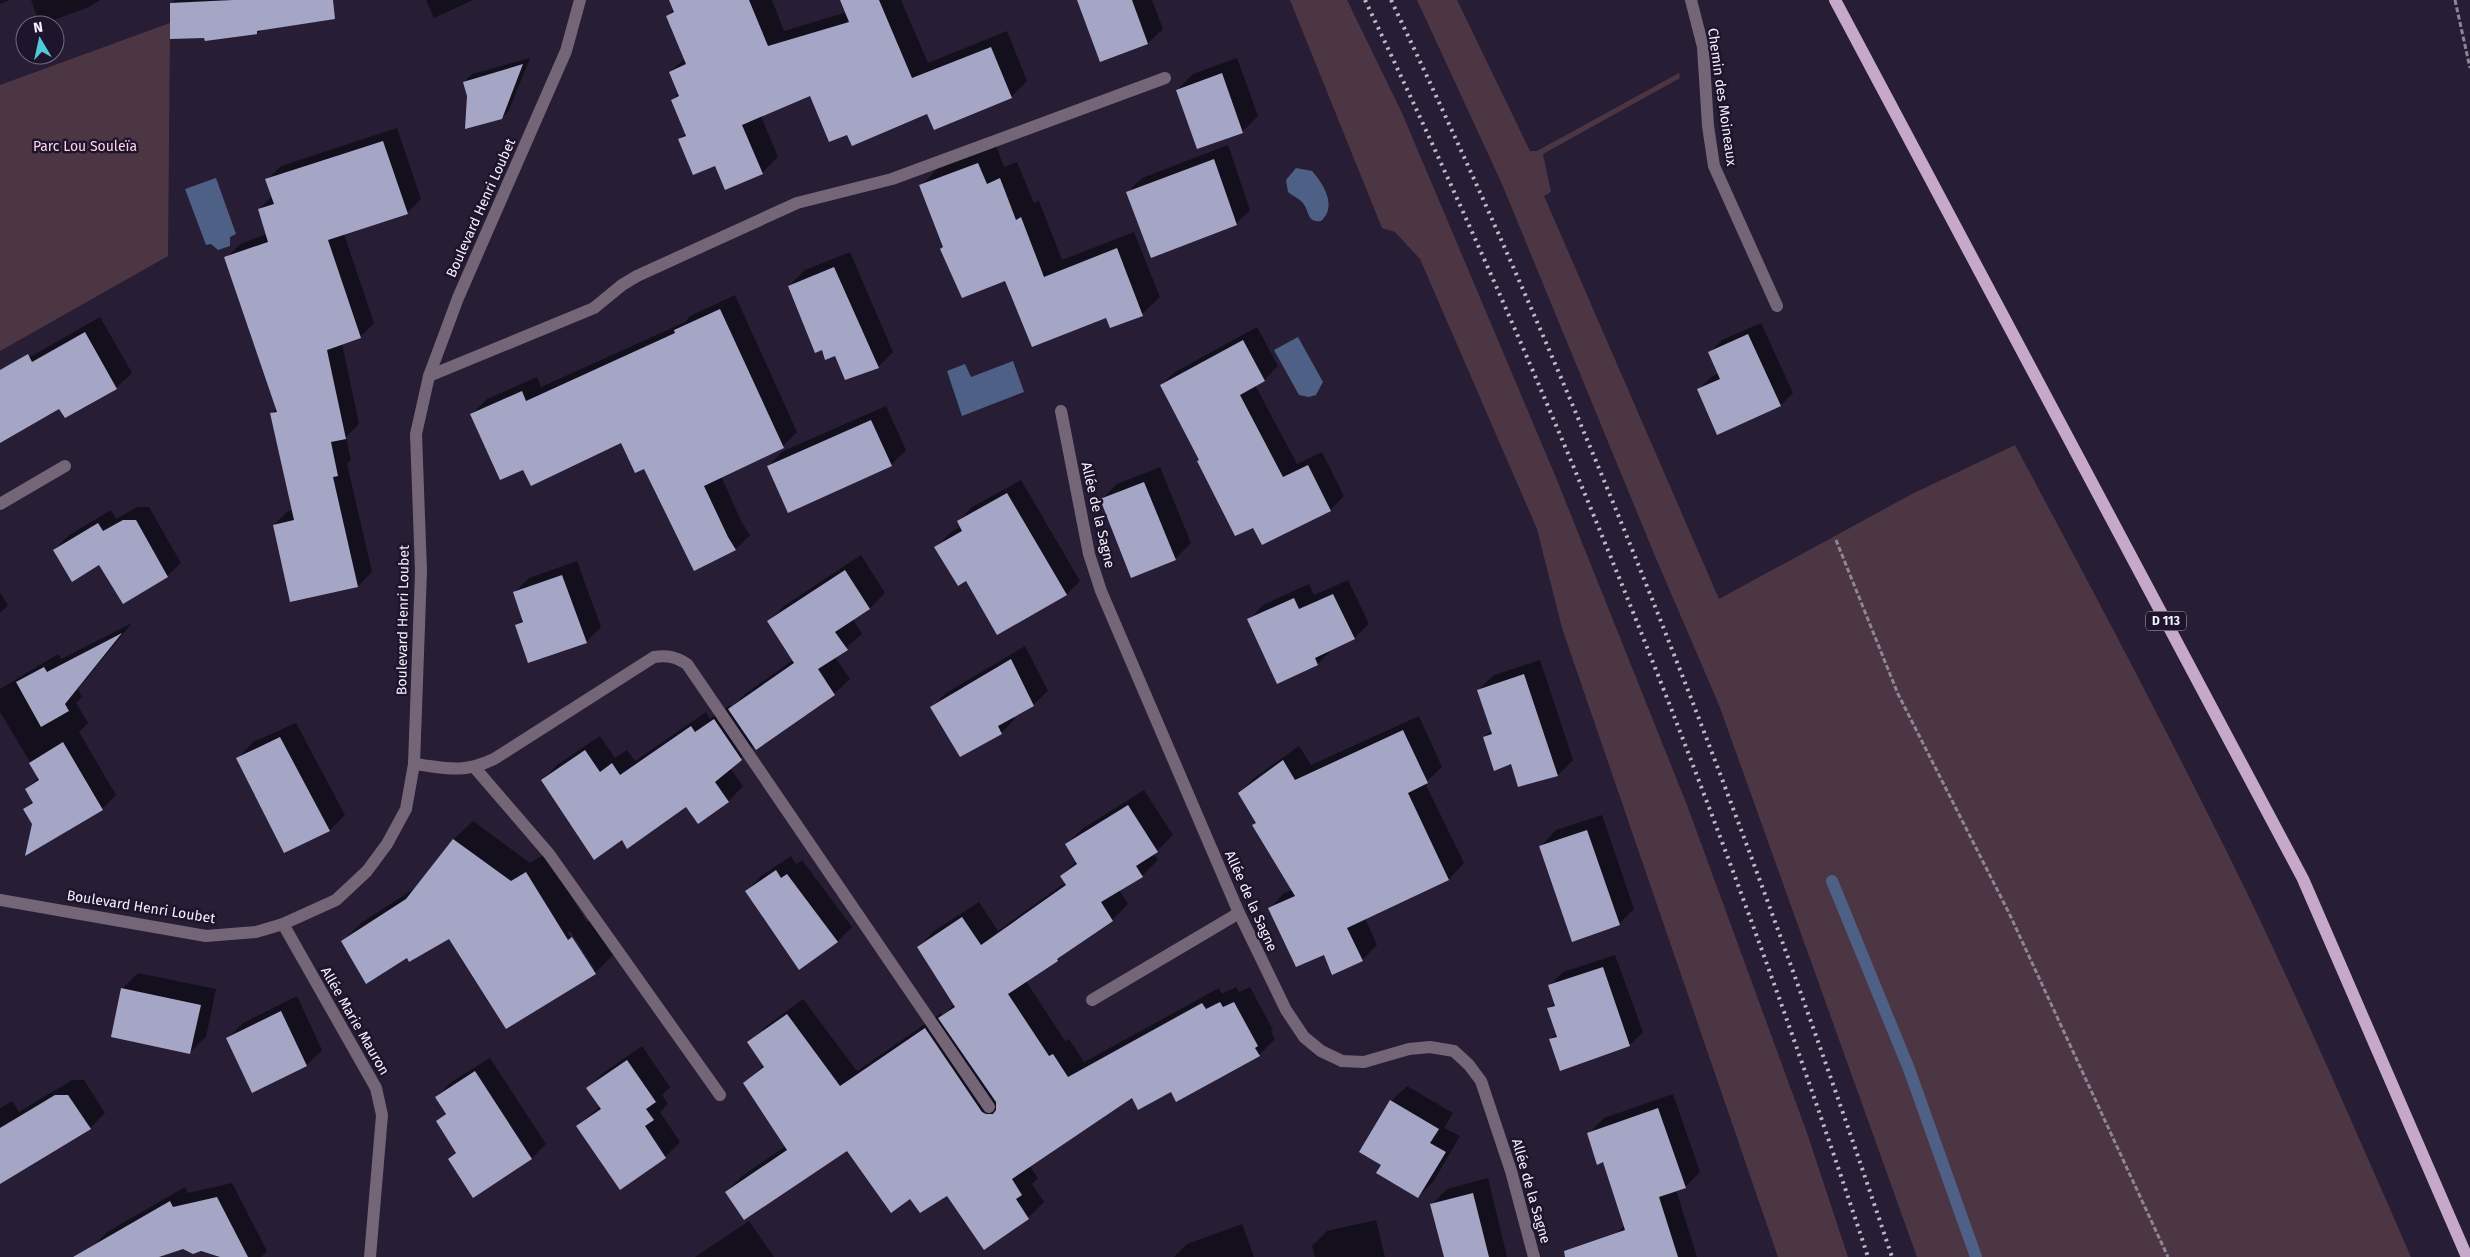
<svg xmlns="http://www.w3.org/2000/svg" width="2470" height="1257" viewBox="0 0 2470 1257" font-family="'Fira Sans',sans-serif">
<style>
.green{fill:#4d3644}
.water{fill:#4e6086}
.shadow{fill:#0007;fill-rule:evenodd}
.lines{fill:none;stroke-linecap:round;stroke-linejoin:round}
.stream{stroke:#4e6086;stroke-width:12}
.building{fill:#a5a6c6}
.path{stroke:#8d8699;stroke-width:3;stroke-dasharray:5 2.5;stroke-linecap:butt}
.service{stroke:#746676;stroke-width:12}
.minor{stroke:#746676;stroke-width:12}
.primary{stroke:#c6a9ca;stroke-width:12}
.rail{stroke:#beb8c8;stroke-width:4;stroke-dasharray:2.5 5;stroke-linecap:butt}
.labels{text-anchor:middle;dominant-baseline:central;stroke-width:5;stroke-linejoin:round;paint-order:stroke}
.shield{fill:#1e142b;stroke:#b5afbf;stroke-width:1}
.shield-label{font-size:12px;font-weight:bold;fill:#f6f1fe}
.street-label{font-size:14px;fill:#f6f1fe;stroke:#1e142b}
.park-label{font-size:14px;fill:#fed4ee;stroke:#1e142b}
</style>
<rect width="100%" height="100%" fill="#271d35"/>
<g class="green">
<path d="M1290,0H1347L1402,113L1557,480L1687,805L1807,1133L1848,1257H1778L1562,628L1537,529L1420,259L1395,232L1382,228Z"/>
<path d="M1417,0H1457L1530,151H1537L1679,73L1680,78L1543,154L1551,192L1544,196L1719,599L1912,494L2015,445C2088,581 2160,717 2229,856C2294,988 2352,1122 2411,1257H1917L1719,705L1655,556L1502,184Z"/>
<path d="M170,23L168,256L0,351V85Z"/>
</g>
<g class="water">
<path d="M1296,168L1312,171C1323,183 1338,207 1321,221C1306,223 1310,210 1302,202C1298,198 1293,196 1288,192L1286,180Z"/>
<path d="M216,178L236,234L230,237V246L218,250L211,244L206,245L185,189Z"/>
<path d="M1298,337L1323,382L1316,395L1309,397L1299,395L1274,350Z"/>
<path d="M1013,361L1024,392L962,416L947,371L965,364L971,377Z"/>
</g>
<g class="shadow">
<path d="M0,0H10L0,4Z"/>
<path d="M31,0H100L89,7L40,25Z"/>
<path d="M175,0H330L257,33L172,3Z"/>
<path d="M426,0H473L434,18Z"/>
<path d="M671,0H772L784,31L847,12L841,0H901L928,63L1007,31L1027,81L1011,97L928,112L847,133L811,95L761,116L778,157L762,173L715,164L679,140L686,133L672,100L679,93L670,72L685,58L667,16L674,9Z"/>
<path d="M1079,0H1152L1163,29L1148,43Z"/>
<path d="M530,58L509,110L502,118L468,96L464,82L472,74Z"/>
<path d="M1237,58L1258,116L1242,132L1177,90L1193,74Z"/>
<path d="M397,128L421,199L407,213L344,234L374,323L360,337L342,343L359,424L346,437L351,460L347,464L372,572L358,586L274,525L288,511L293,510L272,413L277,408L226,258L240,244L267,234L259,209L272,196L267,180L281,166Z"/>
<path d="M1228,145L1250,210L1236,224L1128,192L1142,178Z"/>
<path d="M996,146L1004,167L1017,162L1034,203L1039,201L1062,260L1134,232L1160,297L1142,314L1107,316L1005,280L944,247L921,186L938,168Z"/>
<path d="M850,252L893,352L878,367L822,349L789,286L805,270Z"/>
<path d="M735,295L797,432L783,446L721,476L742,523L750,535L736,549L645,467L621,441L524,468L472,414L487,399L537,377L541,387L685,322L690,316Z"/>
<path d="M100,317L132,373L116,388L65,417L60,407L0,443V374Z"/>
<path d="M1761,323L1793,393L1781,405L1718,433L1699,389L1711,377L1719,373L1710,352L1722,340Z"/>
<path d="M1257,327L1278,366L1264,380L1255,385L1297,464L1322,452L1344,496L1330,510L1253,526L1200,459L1161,385L1175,372Z"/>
<path d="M886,406L906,450L891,465L768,466L783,451Z"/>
<path d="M1160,467L1191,543L1175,559L1101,500L1117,484Z"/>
<path d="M1021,480L1080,581L1067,594L966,580L936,547L950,533L961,526L959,521L972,507Z"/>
<path d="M137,507H149L181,563L167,576L100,563L54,550L68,536L111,510L116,519Z"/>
<path d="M861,555L885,593L870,608L853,619L862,634L835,657L850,679L834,694L754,746L730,768L743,786L729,801L699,822L687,805L622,838L542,780L557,765L600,736L615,758L627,750L635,761L706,712L710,719L730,705L731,708L745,694L793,660L769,621L784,606Z"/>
<path d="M577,561L601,627L586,642L517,625L523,619L514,593L529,578Z"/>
<path d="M1348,580L1369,624L1354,638L1332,649L1318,664L1277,683L1249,620L1263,605L1309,584L1314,595Z"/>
<path d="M0,593L8,605L0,613Z"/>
<path d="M132,623L78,689L82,697L76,703L88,723L79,732L116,795L102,809L33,824L25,809L33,801L26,789L39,777L0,712V689L58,654L61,659Z"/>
<path d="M1025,646L1048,691L1033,705L1014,716L1015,719L1001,733L932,707L946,693Z"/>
<path d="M1540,660L1573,760L1558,775L1512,762L1484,737L1492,730L1478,690L1494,675Z"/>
<path d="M1419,716L1442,767L1425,783L1464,863L1449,879L1365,918L1377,945L1362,960L1324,954L1269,909L1284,893L1293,890L1254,825L1257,822L1239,793L1254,778L1299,746L1311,765Z"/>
<path d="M296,723L345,815L330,830L285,852L238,758L253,742Z"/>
<path d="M1144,790L1173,835L1154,854L1158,860L1142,876L1119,890L1128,904L1112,920L1026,981L1065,1041L1069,1039L1084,1062L1219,988L1222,994L1236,987L1239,992L1250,987L1273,1030L1271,1032L1275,1039L1259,1055L1172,1090L1132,1096L1029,1165L1038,1178L1032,1184L1044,1202L1028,1218L947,1194L910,1197L847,1149L726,1192L742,1176L786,1146L745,1084L764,1065L749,1043L765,1027L803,999L857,1071L941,1013L943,1015L955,1004L918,947L934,931L979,902L998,931L1066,882L1062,876L1076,861L1066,844L1082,829Z"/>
<path d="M1602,815L1634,909L1619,924L1541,846L1556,830Z"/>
<path d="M473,821L530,863L545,854L587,922L591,920L613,955L595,973L449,937L407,956L342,942L361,923L418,886L454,839ZM570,931L595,970H592L568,933Z"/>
<path d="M791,856L796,864L802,860L852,927L837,942L746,891L761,876Z"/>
<path d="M1615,955L1643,1032L1630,1045L1561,1069L1550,1040L1557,1033L1548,1009L1555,1002L1550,985L1563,972Z"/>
<path d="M138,973L216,989L206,1037L190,1052L122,989Z"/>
<path d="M297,996L322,1050L307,1065L253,1091L228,1038L243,1023Z"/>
<path d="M642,1046L670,1087L662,1095L668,1104L660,1112L680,1142L665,1157L620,1188L577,1126L601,1106L588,1088L603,1073Z"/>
<path d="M490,1058L546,1144L532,1158L474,1196L449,1159L457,1151L438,1121L446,1112L436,1097L451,1082Z"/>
<path d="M72,1080H84L105,1113L90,1128L0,1183V1108L12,1101L19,1112Z"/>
<path d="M1407,1086L1453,1113L1444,1128L1460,1136L1433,1182L1418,1197L1383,1164L1391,1101Z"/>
<path d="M1673,1094L1700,1172L1685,1187L1676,1190L1697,1257H1622L1615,1235L1625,1225L1604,1161L1589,1133L1604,1118Z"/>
<path d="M1488,1178L1507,1257H1445L1432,1204L1447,1189Z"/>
<path d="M232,1183L267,1251L261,1257H224L183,1248L155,1257H97L92,1247L107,1232L185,1187L188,1193Z"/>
<path d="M1376,1220L1385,1257H1315L1312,1246L1327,1231Z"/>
<path d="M749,1221L774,1257H695Z"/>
<path d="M1242,1224L1254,1257H1174L1187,1244Z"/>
</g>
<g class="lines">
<path class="stream" d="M1832,881L1909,1069L1976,1257"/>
</g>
<g class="building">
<path d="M233,0H333L335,19L257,31V34L205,41L204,38L170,39V3Z"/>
<path d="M669,0H749L768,46L849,22L840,0H879L912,78L991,47L1012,98L934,130L927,114L852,146L847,135L829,142L810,96L742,125L763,174L725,190L715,166L693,175L678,139L686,136L671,100L679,96L669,72L686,64L666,16L674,12Z"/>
<path d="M1077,0H1132L1148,44L1100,62Z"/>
<path d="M523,64L502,119L465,129L467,96L463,82Z"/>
<path d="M1222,73L1243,133L1197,149L1176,90Z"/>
<path d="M383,141L408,214L328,240L361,338L327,350L346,439L331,442L338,476L333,477L358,587L290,602L273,525L294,520L270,413L277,412L224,257L268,242L258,209L274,204L265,179Z"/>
<path d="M1214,159L1237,225L1151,258L1126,192Z"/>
<path d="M978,163L987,184L1000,178L1016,220L1021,217L1044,277L1117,248L1143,316L1110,328L1106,318L1032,347L1005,281L962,298L940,249L943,247L919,185Z"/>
<path d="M834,267L879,368L845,380L835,356L825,360L822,350L815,353L788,286Z"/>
<path d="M720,309L784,448L704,486L728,537L736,550L694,571L644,469L635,473L621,443L531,486L523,470L500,480L470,414L522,391L526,401L675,333L674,330Z"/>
<path d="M85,332L117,389L65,418L59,409L0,443V370L28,354L32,362Z"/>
<path d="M1748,334L1781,406L1717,435L1697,389L1720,379L1708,352Z"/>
<path d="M1243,340L1265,381L1240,395L1283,477L1308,465L1331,511L1262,545L1253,528L1235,536L1197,461L1199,460L1160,385Z"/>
<path d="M871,420L892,466L788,513L767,466Z"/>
<path d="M1144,482L1176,560L1131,578L1100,499Z"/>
<path d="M1007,493L1067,595L997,635L966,581L958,586L934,547L962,531L957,521Z"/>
<path d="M123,520H136L168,577L123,604L99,565L72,582L53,550L98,523L103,531Z"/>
<path d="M845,570L870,609L835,632L848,650L818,669L835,695L756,750L728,709L794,663L767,621Z"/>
<path d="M562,575L587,643L528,663L515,625L523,622L513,592Z"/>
<path d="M1333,594L1355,639L1315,658L1318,665L1277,684L1247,619L1294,598L1299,609Z"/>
<path d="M122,633L65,704L69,711L41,727L16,682L44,667L47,672Z"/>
<path d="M1011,659L1034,706L998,726L1002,734L960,757L930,707Z"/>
<path d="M1524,674L1558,776L1518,787L1511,764L1494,771L1483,737L1492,734L1477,690Z"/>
<path d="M714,719L742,760L715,782L729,802L698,824L686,807L627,849L622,840L594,860L541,780L585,750L600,772L612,763L620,775L691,726L695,732Z"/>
<path d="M1403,730L1428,783L1408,793L1449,880L1347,928L1363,961L1332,975L1324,955L1296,967L1268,908L1295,896L1252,825L1256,823L1238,793L1283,760L1295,780Z"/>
<path d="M280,737L330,831L284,853L236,758Z"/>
<path d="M63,742L103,810L25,856L32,824L23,809L33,803L25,789L39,780L29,763Z"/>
<path d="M1128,805L1158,852L1136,866L1143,877L1101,902L1113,921L1057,959L1058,961L1008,994L1049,1056L1053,1054L1068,1077L1202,1003L1206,1009L1220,1002L1223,1007L1234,1002L1258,1046L1255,1048L1260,1056L1176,1102L1171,1092L1138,1110L1132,1098L1012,1179L1022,1195L1016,1199L1029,1219L984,1250L947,1196L920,1213L910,1199L891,1213L847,1151L744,1220L725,1192L787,1150L743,1083L764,1067L747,1042L787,1014L840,1086L925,1028L982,1112L986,1114H993L996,1110V1102L938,1018L955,1007L917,947L962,917L981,945L1066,885L1060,876L1077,864L1065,844Z"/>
<path d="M1587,830L1620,925L1572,942L1539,846Z"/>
<path d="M453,839L511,881L526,872L568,940L572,937L596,974L506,1029L449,939L409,962L407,958L366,984L341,941L406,899Z"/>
<path d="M776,870L781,878L787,874L838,942L799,970L745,891Z"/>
<path d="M1603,967L1630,1046L1560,1071L1549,1039L1557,1037L1547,1008L1555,1006L1548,985Z"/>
<path d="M121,988L201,1005L190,1054L111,1037Z"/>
<path d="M281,1011L307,1066L252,1093L226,1038Z"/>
<path d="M627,1060L656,1102L646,1109L654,1120L645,1126L666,1158L620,1190L576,1126L601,1109L586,1088Z"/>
<path d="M475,1071L532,1159L473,1198L448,1159L456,1153L436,1121L446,1114L435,1097Z"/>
<path d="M55,1095H68L91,1129L0,1184V1128Z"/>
<path d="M1390,1100L1439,1129L1430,1143L1446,1152L1418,1198L1376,1173L1381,1165L1359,1152Z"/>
<path d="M1658,1108L1686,1188L1659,1197L1678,1257H1565L1564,1251L1625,1230L1603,1162L1597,1165L1587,1133Z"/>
<path d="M1473,1193L1489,1257H1444L1430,1204Z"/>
<path d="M217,1197L248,1257H220L201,1251L193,1254L183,1249L159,1257H73L170,1201L173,1207Z"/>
</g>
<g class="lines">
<g class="path">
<path d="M2455,0L2470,68"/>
<path d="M1836,540L1898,694L2009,913L2168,1257"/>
</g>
<g class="service">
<path d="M1691,0L1703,47L1708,126L1714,166L1777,306"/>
<path d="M475,768L549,854L720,1095"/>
</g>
<g class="minor">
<path d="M429,376L594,308L622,285L637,276L797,203L892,179L1165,78"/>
<path d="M1061,411L1089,554L1101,591L1239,913L1286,1010L1304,1037L1321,1051L1342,1061L1364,1062L1409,1049L1430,1047L1454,1051L1469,1065L1481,1081L1511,1171L1534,1257"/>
<path d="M0,504L65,466"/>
<path d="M414,764C447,768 462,774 494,759L654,657C668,655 676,657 687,664L989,1107"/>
<path d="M0,900L206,936L256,932L283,924L336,900L367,871L387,844L406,809L414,764L421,571L416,434L429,376L458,298L566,51L580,0"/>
<path d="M283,924L376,1088L382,1115L370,1257"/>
<path d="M1092,1000L1239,913"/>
</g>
<path class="primary" d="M1835,0L2303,879L2467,1257"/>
<g class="rail">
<path d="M1365,0C1559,407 1727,829 1868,1257"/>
<path d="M1391,0C1585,407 1749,829 1892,1257"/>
</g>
</g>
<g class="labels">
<rect class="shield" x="2146" y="611.5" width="40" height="19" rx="4"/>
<g class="shield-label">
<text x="2166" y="621">D 113</text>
</g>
<g class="street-label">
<text transform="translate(1722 97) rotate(82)">Chemin des Moineaux</text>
<text transform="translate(481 208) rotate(-66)">Boulevard Henri Loubet</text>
<text transform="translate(1098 515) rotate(77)">Allée de la Sagne</text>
<text transform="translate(403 620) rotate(-89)">Boulevard Henri Loubet</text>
<text transform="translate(1251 901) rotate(66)">Allée de la Sagne</text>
<text transform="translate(141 907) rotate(9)">Boulevard Henri Loubet</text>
<text transform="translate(355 1021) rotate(60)">Allée Marie Mauron</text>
<text transform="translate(1531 1191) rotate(74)">Allée de la Sagne</text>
</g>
<g class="park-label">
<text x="85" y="146">Parc Lou Souleïa</text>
</g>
</g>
<g transform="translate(40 40) rotate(351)"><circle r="24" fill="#1e142b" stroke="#746c7f"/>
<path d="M0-4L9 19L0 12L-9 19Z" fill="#53cadc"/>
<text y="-8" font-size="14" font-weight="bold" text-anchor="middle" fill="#f6f1fe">N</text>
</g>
</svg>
